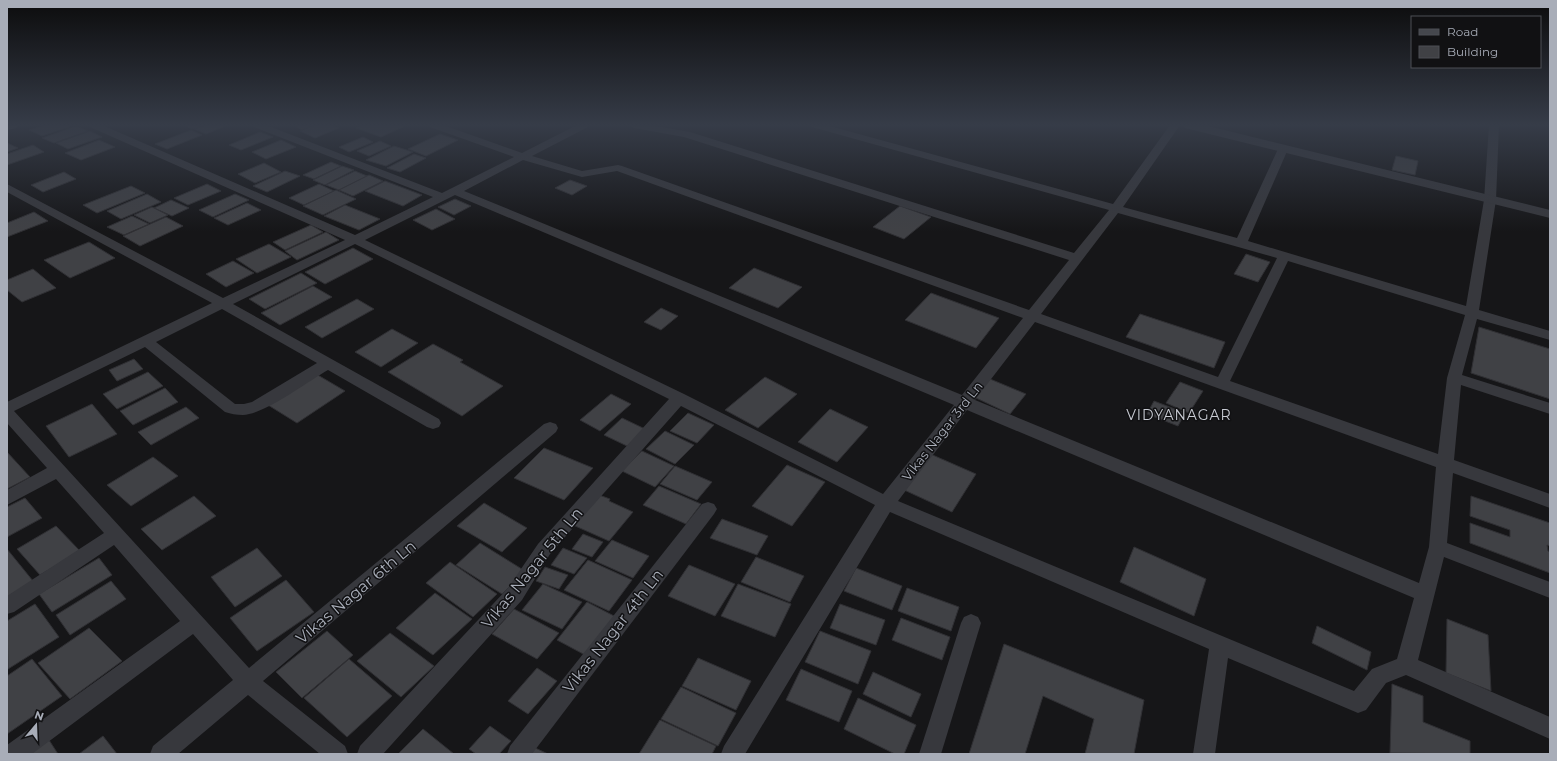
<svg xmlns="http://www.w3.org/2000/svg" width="1557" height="761" viewBox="0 0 1557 761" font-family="Montserrat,sans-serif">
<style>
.building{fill:#404145;stroke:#303034}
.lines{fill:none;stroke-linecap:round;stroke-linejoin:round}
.minor{fill:#37383d;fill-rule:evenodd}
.tertiary{fill:#37383d;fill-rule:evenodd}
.secondary{fill:#45474d;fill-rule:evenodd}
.labels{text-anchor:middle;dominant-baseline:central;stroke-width:3;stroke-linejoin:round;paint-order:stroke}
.street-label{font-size:13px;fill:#a8adb8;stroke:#111113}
.neighbourhood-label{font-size:14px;letter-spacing:1px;fill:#c9ccd4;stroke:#111113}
.near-street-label{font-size:16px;fill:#a8adb8;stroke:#111113}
</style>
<rect width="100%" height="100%" fill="#161618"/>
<g class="building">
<path d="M45,125H75L42,136L29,130Z"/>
<path d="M182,125H204L193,129Z"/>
<path d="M206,125H228L206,134L194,129Z"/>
<path d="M298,125H314L302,130L295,126Z"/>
<path d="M315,125H332L339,128L315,138L300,131Z"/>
<path d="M362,125H407L381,137L356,128Z"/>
<path d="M76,126L88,131L54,143L42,138Z"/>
<path d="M191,130L202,135L167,149L155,144Z"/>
<path d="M90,131L102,137L68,149L56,143Z"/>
<path d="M260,132L273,137L241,150L229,145Z"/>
<path d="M440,134L458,140L426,156L408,149Z"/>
<path d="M363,137L373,142L349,152L339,147Z"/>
<path d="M99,140L115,147L81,160L65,153Z"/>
<path d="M281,140L296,147L266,159L252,152Z"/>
<path d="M380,141L391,146L369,156L357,151Z"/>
<path d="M7,143L18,148L7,152Z"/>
<path d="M33,145L44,152L7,165V154Z"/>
<path d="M394,146L413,152L386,166L366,160Z"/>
<path d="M414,154L426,158L400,172L387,168Z"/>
<path d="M1396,156L1418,161L1415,175L1392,170Z"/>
<path d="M331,162L341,166L314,179L303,175Z"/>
<path d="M264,163L281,172L255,183L238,174Z"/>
<path d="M342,166L354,170L325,185L313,180Z"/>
<path d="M285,171L300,176L267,192L253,186Z"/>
<path d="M355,171L367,176L339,190L326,185Z"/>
<path d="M64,172L76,179L43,192L31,185Z"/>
<path d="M369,175L383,181L353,196L339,190Z"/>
<path d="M570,180L587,186L572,195L555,188Z"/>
<path d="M385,181L422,195L403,206L365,191Z"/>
<path d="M207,184L221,191L188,205L174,198Z"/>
<path d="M319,184L334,191L304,205L289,198Z"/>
<path d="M131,186L145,193L97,213L83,205Z"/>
<path d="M336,190L356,199L323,215L303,206Z"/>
<path d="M147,194L161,202L121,219L107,211Z"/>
<path d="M235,194L249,200L213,217L199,210Z"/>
<path d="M455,199L471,206L454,215L438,207Z"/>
<path d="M171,200L189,208L172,216L154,208Z"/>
<path d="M247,203L261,210L228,225L214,218Z"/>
<path d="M345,205L380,219L359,230L324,216Z"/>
<path d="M900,206L931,217L904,239L873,227Z"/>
<path d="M152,207L168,215L150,223L134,215Z"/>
<path d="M436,209L455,219L432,230L413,220Z"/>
<path d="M34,212L48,221L7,237V223Z"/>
<path d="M132,216L149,224L124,235L107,227Z"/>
<path d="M166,217L183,226L140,246L123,236Z"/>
<path d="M311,225L323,232L285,250L273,242Z"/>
<path d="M326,232L339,240L297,260L285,251Z"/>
<path d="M89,242L115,258L70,278L44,260Z"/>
<path d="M269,244L291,257L257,273L236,259Z"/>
<path d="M353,248L373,259L325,284L305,272Z"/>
<path d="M1246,254L1270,262L1258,282L1234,274Z"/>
<path d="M233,261L254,273L226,287L206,274Z"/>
<path d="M754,268L802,287L778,308L729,288Z"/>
<path d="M33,269L56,288L22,302L7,290V280Z"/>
<path d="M301,273L317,283L265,309L249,299Z"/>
<path d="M313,286L332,297L280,325L261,313Z"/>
<path d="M931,293L999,318L976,348L905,320Z"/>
<path d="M357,299L374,309L322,338L305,327Z"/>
<path d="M661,308L678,316L661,330L644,322Z"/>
<path d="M1140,314L1225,342L1214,368L1126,337Z"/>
<path d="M1479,327L1550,349V399L1471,373Z"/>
<path d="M392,329L418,343L381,367L355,352Z"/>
<path d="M433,344L463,360L460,362L503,386L462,416L388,372Z"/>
<path d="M134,359L143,369L117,381L109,370Z"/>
<path d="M148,372L163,386L117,409L103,394Z"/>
<path d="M316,374L345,391L297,423L268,405Z"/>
<path d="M765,377L797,394L758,428L725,410Z"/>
<path d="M990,379L1026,394L1010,414L974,397Z"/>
<path d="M1180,382L1203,391L1189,413L1166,403Z"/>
<path d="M165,388L178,402L133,425L120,411Z"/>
<path d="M611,394L631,404L600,431L580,420Z"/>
<path d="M1154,401L1185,413L1178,426L1147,414Z"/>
<path d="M92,404L117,434L69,457L46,426Z"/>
<path d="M186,407L199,418L151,445L138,432Z"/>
<path d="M830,409L868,427L837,462L798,442Z"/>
<path d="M688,413L714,425L697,443L670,431Z"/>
<path d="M622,418L645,429L627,446L604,435Z"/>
<path d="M665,431L694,445L675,464L646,449Z"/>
<path d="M544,448L593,468L564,500L514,478Z"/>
<path d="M642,451L674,466L655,487L622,471Z"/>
<path d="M7,452L30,477L7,489Z"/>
<path d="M928,453L976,474L952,512L902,489Z"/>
<path d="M153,457L178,476L131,506L107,485Z"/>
<path d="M787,465L825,482L792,526L752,506Z"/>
<path d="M675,466L712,482L697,500L660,484Z"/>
<path d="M659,486L701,504L686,524L643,505Z"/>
<path d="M599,495L610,499L609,501L633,512L609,541L573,525Z"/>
<path d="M194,496L216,516L162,550L141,529Z"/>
<path d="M1471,496L1550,523V546L1547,545L1548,551L1550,552V573L1470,543V523L1510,537V530L1470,516Z"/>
<path d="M25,498L42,518L7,537V507Z"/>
<path d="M484,503L527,528L502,552L457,526Z"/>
<path d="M722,519L768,536L757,555L710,538Z"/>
<path d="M56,526L80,551L40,575L17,549Z"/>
<path d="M583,534L603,542L592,557L572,549Z"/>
<path d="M612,540L649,556L633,578L595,561Z"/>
<path d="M480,543L525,571L502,594L456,565Z"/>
<path d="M1134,547L1206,579L1194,616L1120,582Z"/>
<path d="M257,548L282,576L235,607L211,577Z"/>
<path d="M563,548L587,558L574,574L551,565Z"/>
<path d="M7,549L33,581L7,597Z"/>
<path d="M756,557L804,576L790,602L741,582Z"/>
<path d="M99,558L112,575L52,612L39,594Z"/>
<path d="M588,560L632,580L609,611L564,590Z"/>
<path d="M450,562L497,594L473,617L426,583Z"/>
<path d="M689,565L735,584L715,616L668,596Z"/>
<path d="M545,567L568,575L559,589L536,581Z"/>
<path d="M856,568L902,586L892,610L844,591Z"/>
<path d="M286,580L314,612L257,651L230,618Z"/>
<path d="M111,581L126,599L70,635L56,615Z"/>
<path d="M543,584L582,602L562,629L522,610Z"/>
<path d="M738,584L791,604L775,637L721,616Z"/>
<path d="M907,588L959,607L951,631L898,611Z"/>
<path d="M435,593L472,619L433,655L396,628Z"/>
<path d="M587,602L616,617L587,656L557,640Z"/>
<path d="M35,604L59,637L8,669L7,621Z"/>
<path d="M840,604L885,620L876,645L830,628Z"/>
<path d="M514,609L559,633L537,659L492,634Z"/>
<path d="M901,618L950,637L942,660L892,640Z"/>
<path d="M1447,619L1488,635L1491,691L1446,673Z"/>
<path d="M1317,626L1371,652L1367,670L1312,643Z"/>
<path d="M89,628L122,661L70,699L38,663Z"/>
<path d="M327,631L353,655L302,698L276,672Z"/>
<path d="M820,631L871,651L858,684L805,662Z"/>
<path d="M390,633L434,666L401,697L357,661Z"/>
<path d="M1004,644L1144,700L1134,754H1085L1094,719L1043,696L1025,754H969Z"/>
<path d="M698,658L751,681L736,710L682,686Z"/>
<path d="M32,659L62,696L7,734V676Z"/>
<path d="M349,659L392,696L347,737L304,698Z"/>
<path d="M537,668L557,681L528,714L508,701Z"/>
<path d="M801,669L852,691L839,722L786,700Z"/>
<path d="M873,672L921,694L911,717L863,694Z"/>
<path d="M1392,684L1423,696V722L1470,741V754L1390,753Z"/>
<path d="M681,687L736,713L718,746L661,719Z"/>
<path d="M858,698L916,725L904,754H895L844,729Z"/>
<path d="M660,720L716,746L712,754H639Z"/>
<path d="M490,726L511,741L499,754H476L469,749Z"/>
<path d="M423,729L454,754H398Z"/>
<path d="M103,736L117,754H79Z"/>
<path d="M49,740L58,754H29Z"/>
<path d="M531,746L548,754H525Z"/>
</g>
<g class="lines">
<g class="minor">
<path d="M89,125H102L355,235L433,197L254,127L253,125H266L442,193L514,157L430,127L429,125H443L522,153L577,125H589L588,127L532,156L582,171L618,165L622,166L1029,310L1069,260L684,137L634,128L629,125H650L690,132L1074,253L1109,210L812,127L811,125H826L1113,204L1170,125H1180L1123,207L1237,238L1278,149L1283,146L1288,149L1248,241L1466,306L1484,200L1489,125H1499L1496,200L1479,310L1550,331V340L1477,319L1462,375L1550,403V414L1461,385L1454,460L1550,494V508L1453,473L1447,543L1550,582V598L1444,557L1418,660L1550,717V739L1406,675L1386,683L1366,710L1358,713L1228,658L1215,754H1193L1209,649L890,512L745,754H721L724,746L875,505L681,406L550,554L522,600L383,754H357L360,746L508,588L538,544L669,399L355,244L233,304L439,419L441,423L439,427L433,429L427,427L328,370C307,382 265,414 243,415C236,415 231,414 225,412L145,347L14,411L249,668L544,424L550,422L556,424L558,428L556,432L263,681L345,746L348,754H320L248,695L178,754H150L153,746L233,680L193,634L32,754H7V745L180,621L114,545L14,612L7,614V596L104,533L56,479L7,505V490L47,468L7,423V402L212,303L7,192V184L223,298L345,240L90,127ZM523,160L582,177L617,171L1023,318L962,395L464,191ZM455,195L954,405L883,494L684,394L365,240ZM1118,213L1277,258L1218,377L1041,314ZM1288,261L1465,315L1447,378L1438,454L1230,381ZM222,309L317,363L252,402L244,404H235L156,342ZM1035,322L1436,467L1429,547L1419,583L975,400ZM967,410L1414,598L1397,659L1372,669L1354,691L898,501Z"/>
<path d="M708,502L714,504L717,509L714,514L532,754H507L510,746L702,504Z"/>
<path d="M971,614L978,617L981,623L941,754H919L961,623L964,617Z"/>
</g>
<path class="tertiary" d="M1183,125H1204L1550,210V218L1185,128Z"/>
<path class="secondary" d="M7,125H18L16,128L7,130Z"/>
</g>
<linearGradient id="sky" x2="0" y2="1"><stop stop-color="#0c0c0d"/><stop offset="0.54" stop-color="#363c48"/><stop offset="1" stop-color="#363c48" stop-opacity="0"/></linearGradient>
<rect width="1557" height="231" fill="url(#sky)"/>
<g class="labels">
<g class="street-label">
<text transform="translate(942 431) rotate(-52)">Vikas Nagar 3rd Ln</text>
</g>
<g class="neighbourhood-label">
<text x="1179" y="415">VIDYANAGAR</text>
</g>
<g class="near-street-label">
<text transform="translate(532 568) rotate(-51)">Vikas Nagar 5th Ln</text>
<text transform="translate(356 592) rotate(-40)">Vikas Nagar 6th Ln</text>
<text transform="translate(613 631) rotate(-52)">Vikas Nagar 4th Ln</text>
</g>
</g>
<rect width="1557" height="761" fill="none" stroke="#a8adb8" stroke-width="16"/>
<rect x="1411" y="16" width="130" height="52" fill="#111113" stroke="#4d4f55"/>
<rect x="1419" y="29" width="20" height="6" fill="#45474d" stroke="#4d4f55"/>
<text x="1447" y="36" font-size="12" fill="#a8adb8">Road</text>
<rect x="1419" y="46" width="20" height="12" fill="#404145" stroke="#4d4f55"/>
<text x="1447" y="56" font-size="12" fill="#a8adb8">Building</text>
<g transform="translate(36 725) rotate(19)" stroke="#111113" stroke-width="3" paint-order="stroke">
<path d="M0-3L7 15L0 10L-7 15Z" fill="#a8adb8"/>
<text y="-6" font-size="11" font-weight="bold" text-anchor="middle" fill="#a8adb8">N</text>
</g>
</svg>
